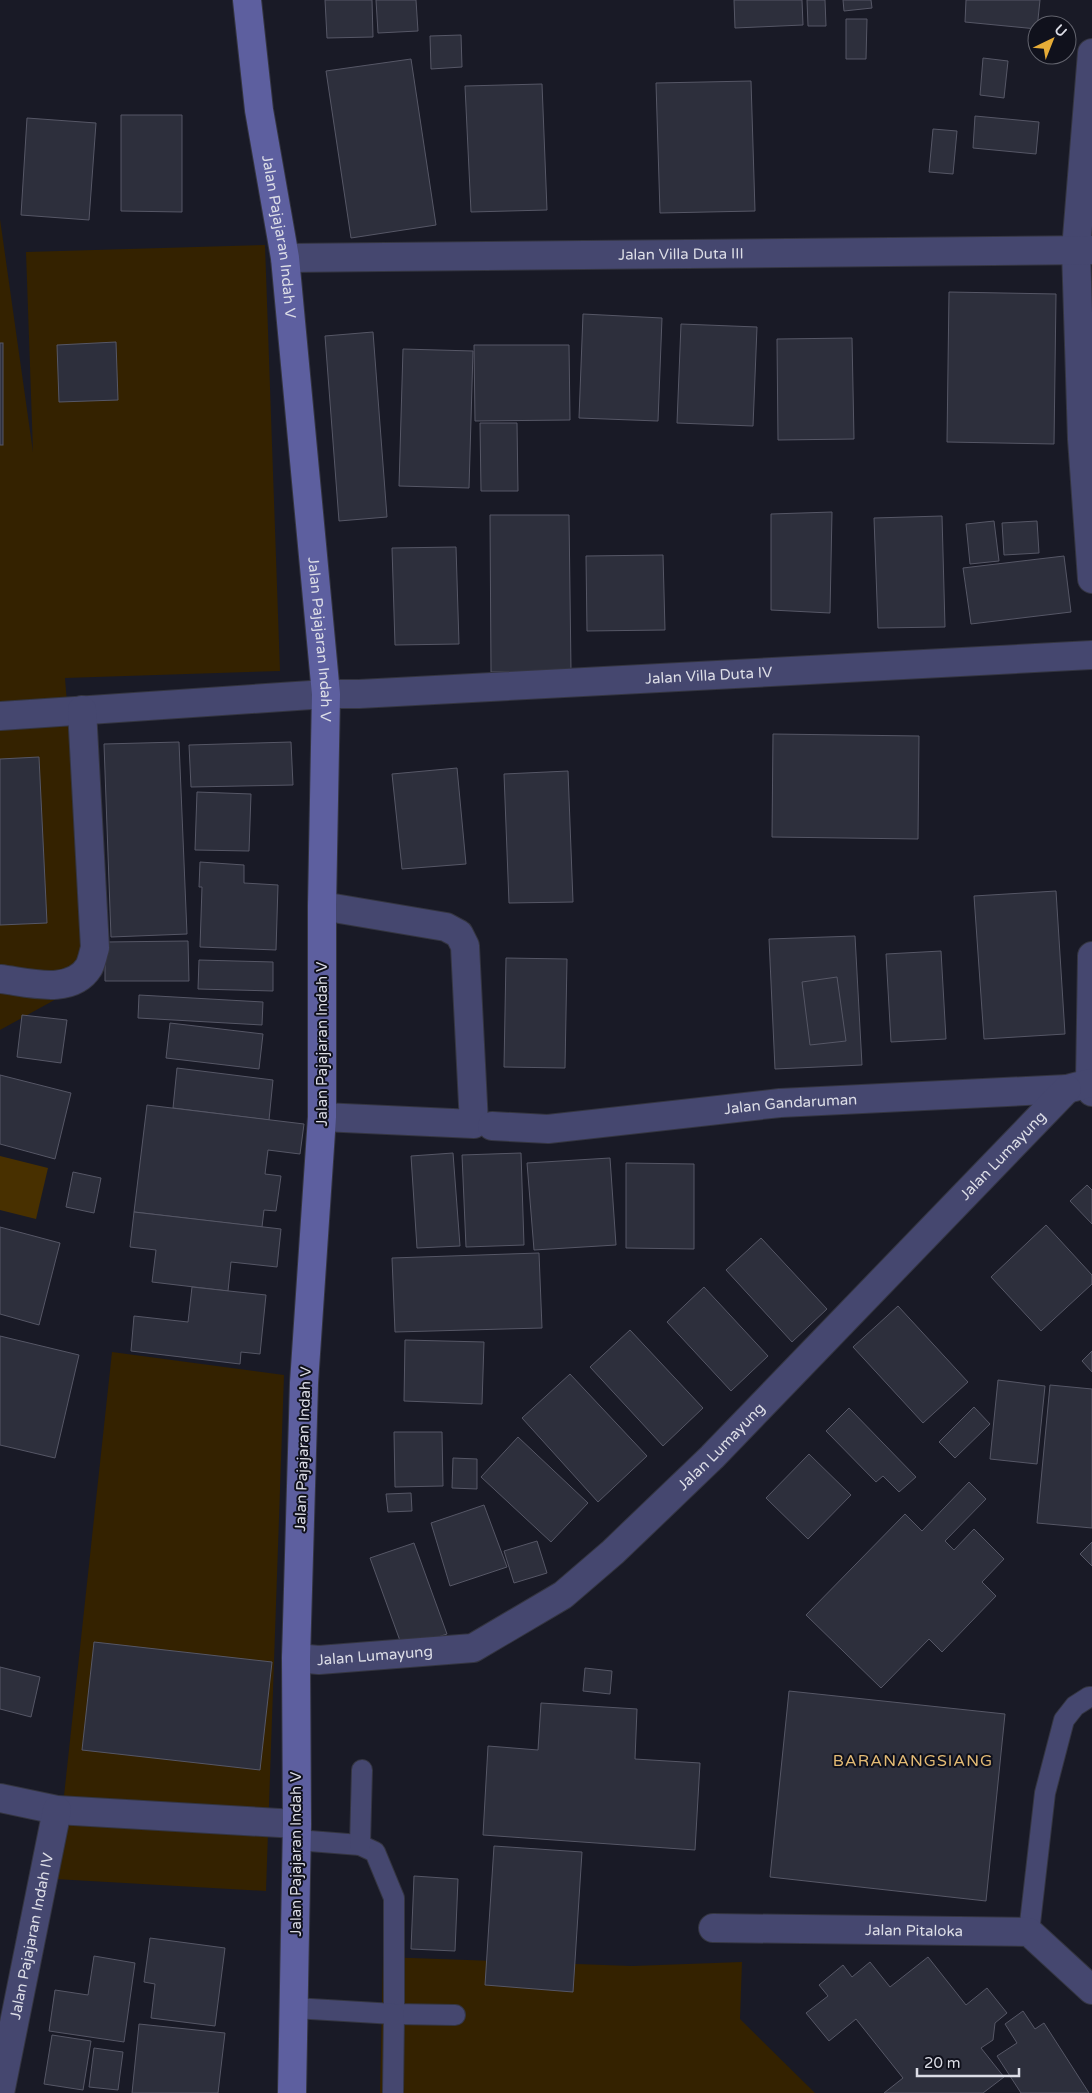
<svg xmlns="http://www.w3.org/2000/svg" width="1092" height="2093" viewBox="0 0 1092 2093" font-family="'Varela Round',sans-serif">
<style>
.green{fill:#342200}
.water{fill:#483000}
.building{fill:#2d2f3c;stroke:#565766}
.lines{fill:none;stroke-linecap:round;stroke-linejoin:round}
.lane-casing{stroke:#343541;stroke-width:22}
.street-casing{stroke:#343541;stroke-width:30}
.secondary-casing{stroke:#343541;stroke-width:30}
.lane{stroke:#45476f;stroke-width:20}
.street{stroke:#45476f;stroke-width:28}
.secondary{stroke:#5d5f9f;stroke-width:28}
.labels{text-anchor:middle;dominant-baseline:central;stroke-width:4;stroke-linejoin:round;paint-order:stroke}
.street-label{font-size:15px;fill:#dcdde6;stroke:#10111c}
.neighbourhood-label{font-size:16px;letter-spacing:1px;fill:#e4bb75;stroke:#10111c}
</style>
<rect width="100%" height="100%" fill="#191a26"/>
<g class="green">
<path d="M0,219L33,452L26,252L265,245L280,671L65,678L89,981L0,1030Z"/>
<path d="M112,1352L284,1375L266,1891L55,1879Z"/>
<path d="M383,1957L632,1966L742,1962L740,2019L815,2093H380Z"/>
</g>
<path class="water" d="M0,1156L48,1168L36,1219L0,1210Z"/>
<g class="building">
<path d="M325,0H372L373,37L327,38Z"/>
<path d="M376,0H416L418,31L378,33Z"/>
<path d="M734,0H802L803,25L735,28Z"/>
<path d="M807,0H825L826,26H808Z"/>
<path d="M843,0H871L872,8L844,11Z"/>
<path d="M966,0H1040L1037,29L965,22Z"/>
<path d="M846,19H867L866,59H846Z"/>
<path d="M461,35L462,67L431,69L430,36Z"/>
<path d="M983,58L1008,61L1004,98L980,95Z"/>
<path d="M411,59L436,225L351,238L326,71Z"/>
<path d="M751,81L755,211L660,213L656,83Z"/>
<path d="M542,84L547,210L471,212L465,86Z"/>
<path d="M121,115H182V212L121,211Z"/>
<path d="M975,116L1039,122L1036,154L973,148Z"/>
<path d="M27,118L96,123L89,220L21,215Z"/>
<path d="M933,129L957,131L953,174L929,172Z"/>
<path d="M949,292L1056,294L1054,444L947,442Z"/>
<path d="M583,314L662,318L658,421L579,418Z"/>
<path d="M681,324L757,327L753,426L677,423Z"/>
<path d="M373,332L387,517L339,521L325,336Z"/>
<path d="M852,338L854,439L778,440L777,339Z"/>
<path d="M116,342L118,400L59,402L57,345Z"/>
<rect x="0" y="343" width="3" height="102"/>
<path d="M474,345H569L570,420L475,421Z"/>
<path d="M403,349L473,351L469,488L399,486Z"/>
<path d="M480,423H517L518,491H481Z"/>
<path d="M832,512L830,613L771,610V514Z"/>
<path d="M490,515H569L571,671L491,672Z"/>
<path d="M942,516L945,627L878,628L874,518Z"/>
<path d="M994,521L999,561L970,564L966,524Z"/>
<path d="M1037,521L1039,553L1004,555L1002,523Z"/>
<path d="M456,547L459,644L395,645L392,548Z"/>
<path d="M663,555L665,630L587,631L586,556Z"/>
<path d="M1064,556L1071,612L971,624L963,568Z"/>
<path d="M773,734L919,736L918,839L772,837Z"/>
<path d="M179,742L187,934L111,937L104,744Z"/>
<path d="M291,742L293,785L191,787L189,745Z"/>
<path d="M39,757L47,923L0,925V759Z"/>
<path d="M457,768L466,864L402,869L392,774Z"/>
<path d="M568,771L573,902L509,903L504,774Z"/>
<path d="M197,792L251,794L249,851L195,850Z"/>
<path d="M200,862L244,865V883L278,885L276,950L200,947L202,887H199Z"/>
<path d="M1056,891L1065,1034L984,1039L974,896Z"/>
<path d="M855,936L862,1065L775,1069L769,939Z"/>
<path d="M188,941L189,981H105V942Z"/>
<path d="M941,951L946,1039L891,1042L886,954Z"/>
<path d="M506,958L567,959L565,1068L504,1067Z"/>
<path d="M199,960L273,962V991L198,989Z"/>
<path d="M837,977L846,1041L810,1045L802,982Z"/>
<path d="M139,995L263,1002L262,1025L138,1018Z"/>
<path d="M22,1015L67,1020L61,1063L17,1057Z"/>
<path d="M170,1023L263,1034L259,1069L166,1058Z"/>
<path d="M177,1068L273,1080L269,1120L173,1108Z"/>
<path d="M0,1075L71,1093L55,1159L0,1144Z"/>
<path d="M147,1105L304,1124L300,1154L268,1150L265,1174L281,1176L276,1211L264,1210L262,1227L134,1212Z"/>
<path d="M453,1153L460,1246L417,1248L411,1156Z"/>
<path d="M521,1153L524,1245L466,1247L462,1155Z"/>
<path d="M610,1158L616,1245L534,1250L527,1163Z"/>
<path d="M626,1163L694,1164V1249L626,1248Z"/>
<path d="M73,1172L101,1178L94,1213L66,1207Z"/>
<path d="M1087,1185L1092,1190V1224L1070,1201Z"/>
<path d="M134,1212L281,1229L277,1267L231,1262L228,1291L152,1282L156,1250L130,1247Z"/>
<path d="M1046,1225L1092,1275V1284L1041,1331L991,1277Z"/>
<path d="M0,1227L60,1243L39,1325L0,1314Z"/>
<path d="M761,1238L827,1309L792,1342L726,1270Z"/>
<path d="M539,1253L542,1328L395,1332L392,1258Z"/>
<path d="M192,1287L266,1295L260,1354L241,1352L240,1364L131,1351L134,1316L188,1322Z"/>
<path d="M704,1287L768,1356L731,1391L667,1322Z"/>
<path d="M898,1306L968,1382L923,1423L853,1347Z"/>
<path d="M630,1330L703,1408L663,1446L590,1367Z"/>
<path d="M0,1336L79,1355L55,1458L0,1445Z"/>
<path d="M405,1340L484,1342L482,1404L404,1401Z"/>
<path d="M1092,1351V1372L1082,1361Z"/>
<path d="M570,1374L647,1456L598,1502L522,1418Z"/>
<path d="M998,1380L1045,1386L1037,1464L990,1459Z"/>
<path d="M1050,1385L1092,1389V1528L1037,1523Z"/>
<path d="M974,1407L990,1424L955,1458L939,1442Z"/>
<path d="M849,1408L916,1477L899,1492L883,1476L876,1482L826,1431Z"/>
<path d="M394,1432H442L443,1486L395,1487Z"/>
<path d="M518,1437L588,1503L551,1542L481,1477Z"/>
<path d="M809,1454L851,1495L808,1539L766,1498Z"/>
<path d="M453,1458L477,1459V1489L452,1488Z"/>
<path d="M969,1482L986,1499L945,1541L954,1550L974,1529L1004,1559L982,1582L996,1596L942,1652L929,1639L881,1688L806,1615L905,1514L922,1531Z"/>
<path d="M411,1493L412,1511L388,1512L386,1494Z"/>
<path d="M484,1505L507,1567L450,1586L431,1523Z"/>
<path d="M537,1541L547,1573L514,1583L504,1551Z"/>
<path d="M1092,1542V1566L1080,1554Z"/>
<path d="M414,1543L447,1634L403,1649L370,1558Z"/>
<path d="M94,1642L272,1662L260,1770L82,1750Z"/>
<path d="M0,1667L40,1677L31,1717L0,1709Z"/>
<path d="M585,1668L612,1671L610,1694L583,1691Z"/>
<path d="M789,1691L1005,1714L986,1901L770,1877Z"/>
<path d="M541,1703L637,1709L635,1759L700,1763L695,1850L483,1835L488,1746L538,1750Z"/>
<path d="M494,1846L582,1852L573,1992L485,1985Z"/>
<path d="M414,1876L458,1879L455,1951L411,1949Z"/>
<path d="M150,1938L225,1948L215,2026L151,2018L155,1984L144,1982Z"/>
<path d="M94,1956L135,1963L124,2042L49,2031L55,1990L88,1995Z"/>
<path d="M928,1957L966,2005L987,1988L1007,2013L995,2023L993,2040L981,2048L1004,2077L983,2093H884L903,2078L856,2019L829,2041L806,2013L828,1996L819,1985L843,1965L852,1977L870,1962L890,1987Z"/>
<path d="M1023,2011L1035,2029L1044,2023L1089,2093H1021L997,2056L1017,2043L1005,2024Z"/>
<path d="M139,2024L225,2033L218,2093H132Z"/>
<path d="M52,2035L91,2041L83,2090L44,2084Z"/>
<path d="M94,2048L123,2052L118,2090L89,2087Z"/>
</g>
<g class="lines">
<defs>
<g id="lane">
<path d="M297,1840L360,1845L375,1852L394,1898V2014L455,2015"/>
<path d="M360,1845L362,1770"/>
<path d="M1029,1932L1045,1793L1064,1720L1075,1706L1089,1697H1092"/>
<path d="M294,2008L394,2014L393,2093"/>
</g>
<g id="street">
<path d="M1092,53L1076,250L1082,439L1092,579"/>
<path id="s1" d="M285,258L1092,250"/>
<path id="s2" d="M0,716L326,694H359L1092,655"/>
<path d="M1092,956L1090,1083L1092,1092"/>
<path d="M0,979C27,982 71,996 89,967C92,961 93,954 95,948L82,710"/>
<path d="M322,1117L474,1124L465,946L459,934L446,927L322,906"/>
<path id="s3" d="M492,1126L548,1129L780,1103L1067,1089L1090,1083"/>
<path id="s4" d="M296,1658L319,1660L473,1648L563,1595L613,1552L712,1457L1067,1089"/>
<path d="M0,1798L57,1810L297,1824"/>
<path id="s5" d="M713,1928L1029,1932L1092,1990"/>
<path id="s6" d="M0,2093L57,1810"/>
</g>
<g id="secondary">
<path id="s7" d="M247,0L259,110L285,258L326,694L322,906V1117L304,1383L296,1658L297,1824L292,2093"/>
</g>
</defs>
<use href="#lane" class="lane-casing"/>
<use href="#street" class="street-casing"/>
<use href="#secondary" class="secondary-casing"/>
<use href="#lane" class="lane"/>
<use href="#street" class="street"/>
<use href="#secondary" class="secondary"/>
</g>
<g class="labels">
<g class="street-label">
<text stroke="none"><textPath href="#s7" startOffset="239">Jalan Pajajaran Indah V</textPath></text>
<text stroke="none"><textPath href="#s1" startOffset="396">Jalan Villa Duta III</textPath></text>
<text stroke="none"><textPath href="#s7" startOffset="644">Jalan Pajajaran Indah V</textPath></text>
<text stroke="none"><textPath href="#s2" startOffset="710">Jalan Villa Duta IV</textPath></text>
<text transform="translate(322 1044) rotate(-90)">Jalan Pajajaran Indah V</text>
<text stroke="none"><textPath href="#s3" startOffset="300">Jalan Gandaruman</textPath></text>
<text stroke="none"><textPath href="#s4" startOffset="904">Jalan Lumayung</textPath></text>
<text stroke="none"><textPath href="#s4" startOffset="499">Jalan Lumayung</textPath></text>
<text transform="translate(303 1449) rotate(-88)">Jalan Pajajaran Indah V</text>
<text stroke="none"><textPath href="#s4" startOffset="79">Jalan Lumayung</textPath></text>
<text transform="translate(296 1854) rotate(-90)">Jalan Pajajaran Indah V</text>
<text stroke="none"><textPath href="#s5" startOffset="201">Jalan Pitaloka</textPath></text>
<text stroke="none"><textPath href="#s6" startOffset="160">Jalan Pajajaran Indah IV</textPath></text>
</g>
<g class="neighbourhood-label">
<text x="913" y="1761">BARANANGSIANG</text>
</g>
</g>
<g transform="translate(1052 40) rotate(43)"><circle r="24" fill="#10111c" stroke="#62636d"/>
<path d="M0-4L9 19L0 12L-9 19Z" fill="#e7ac37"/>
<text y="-8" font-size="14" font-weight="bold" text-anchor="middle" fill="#dcdde6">U</text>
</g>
<path d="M917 2068v8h102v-8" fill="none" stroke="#dcdde6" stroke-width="2.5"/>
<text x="924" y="2068" font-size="15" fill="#dcdde6" stroke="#10111c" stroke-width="4" paint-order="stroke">20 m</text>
</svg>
